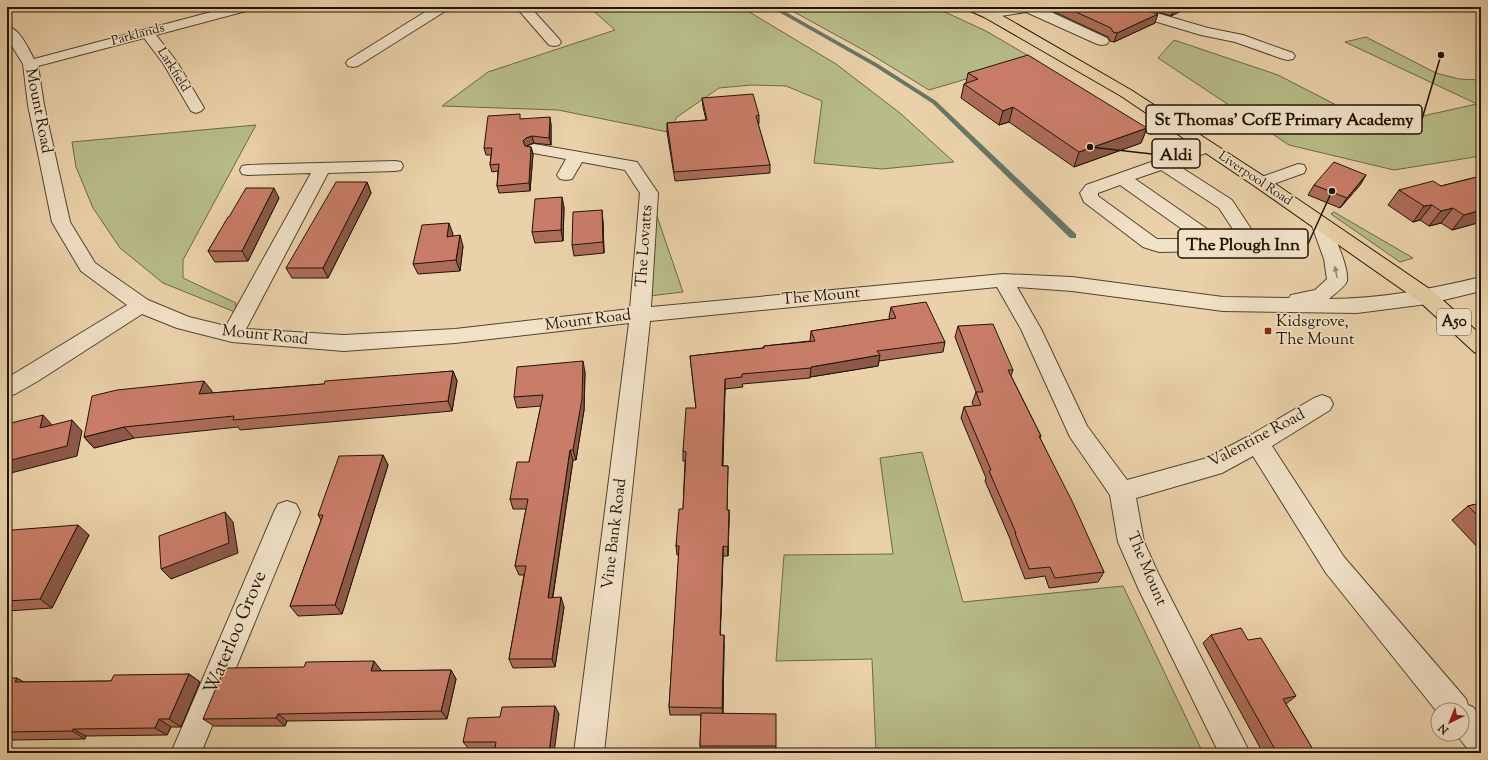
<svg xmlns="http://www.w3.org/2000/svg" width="1488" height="760" viewBox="0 0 1488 760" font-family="'Sorts Mill Goudy',serif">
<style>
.green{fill:#b7bc88;stroke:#6c6848}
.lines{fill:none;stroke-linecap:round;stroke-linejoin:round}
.stream{fill:#687665;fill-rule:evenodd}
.minor-casing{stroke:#524330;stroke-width:2}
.major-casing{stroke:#201407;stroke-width:2}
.minor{fill:#f1e1c7;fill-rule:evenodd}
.major{fill:#ead1a9;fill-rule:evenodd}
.wall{fill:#ad6c59;stroke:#201407}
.shaded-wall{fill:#8d5849;stroke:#201407}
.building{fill:#c97d68;stroke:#201407}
.oneway{fill:#938571}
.poi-dot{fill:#8f2418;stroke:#f1e1c7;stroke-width:1.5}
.labels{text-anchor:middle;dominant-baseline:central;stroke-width:3;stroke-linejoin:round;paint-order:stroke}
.far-street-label{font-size:13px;fill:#201407;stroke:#f1e1c7}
.shield{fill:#f1e1c7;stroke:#5f5241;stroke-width:1}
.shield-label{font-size:15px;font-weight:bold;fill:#201407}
.street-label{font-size:16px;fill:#201407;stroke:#f1e1c7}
.poi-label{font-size:16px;fill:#201407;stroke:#f1e1c7;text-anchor:start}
.near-street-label{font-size:19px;fill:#201407;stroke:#f1e1c7}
.leader{fill:none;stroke:#201407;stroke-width:1.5}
.callout-dot{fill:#201407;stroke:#f1e1c7;stroke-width:1.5}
.callout{fill:#f1e1c7;stroke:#201407;stroke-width:1.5}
.callout-label{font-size:17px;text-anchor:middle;font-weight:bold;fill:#201407}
</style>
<rect width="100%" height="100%" fill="#ead1a9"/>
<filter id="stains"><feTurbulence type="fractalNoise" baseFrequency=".005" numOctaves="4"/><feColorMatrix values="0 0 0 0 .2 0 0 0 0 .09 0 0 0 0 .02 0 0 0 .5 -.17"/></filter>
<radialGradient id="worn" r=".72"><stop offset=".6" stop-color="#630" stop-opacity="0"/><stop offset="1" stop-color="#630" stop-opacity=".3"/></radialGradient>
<g class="green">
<path d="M589,7H741L836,64L900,113L954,162L882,169L814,163L822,101L786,86L751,85L719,88L677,117L668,132L558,110L442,106L488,72L615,30Z"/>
<path d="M785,7H934L986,31L1034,59L929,90L867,52Z"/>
<path d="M1366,37L1436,73L1459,79L1481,80V156L1394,170L1289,145L1158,58L1174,40L1278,75L1377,126L1477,104L1345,42Z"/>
<path d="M256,125L183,260V278L236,303L235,312L163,283L120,248L93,208L76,167L72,142Z"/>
<path d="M649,193L683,292L641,297Z"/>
<path d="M1334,212L1413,258L1400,262L1331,214Z"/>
<path d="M922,452L963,602L1123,586L1203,753H876L872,659L776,661L784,555L893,554L880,458Z"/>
</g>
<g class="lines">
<path class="stream" d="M770,7H777L878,64L936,101L1076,234V238H1070L932,103L874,66Z"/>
<defs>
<g id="minor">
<path d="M230,7H252L250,10L156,35L177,62L204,108L201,111L196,113L191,111L163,63L144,38L38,66L44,105L70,222L95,263L148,300L189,317L226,326L311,173L248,175L242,174L240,170L242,166L248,165L395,161L401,162L403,166L401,170L395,171L328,173L246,329L344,335L455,329L630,309L640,193L625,170L582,162L572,179L566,180L560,179L557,175L566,159L528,152L526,149L528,146L534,144L637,162L658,193L651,307L1003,274L1072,277L1223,297L1289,298L1291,295L1315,290L1327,279L1324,259L1311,223L1314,219L1320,217L1326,219L1329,223C1334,236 1349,267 1347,281C1345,287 1334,294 1329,299C1381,299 1431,289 1481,277V291L1427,304L1357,313L1223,311L1072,291L1017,287L1041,329L1087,426L1127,480L1207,458L1249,436L1314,398L1322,395L1330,398L1333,404L1330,410L1272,446L1344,557L1466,699L1468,705L1473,707L1481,717V753L1470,752L1456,734H1462V710H1438V713L1326,573L1253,456L1222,473L1136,498L1144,542L1158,573L1250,753H1219L1139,590L1118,542L1110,495L1070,437L1021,329L997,287L650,321L604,753H574L629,323L455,343L344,351L232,342L177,328L142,314L38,381L15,394L7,396V378L127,305L81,271L52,222L28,105L23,64L7,38V26C20,29 28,48 34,59Z"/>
<path d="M433,7H449L447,10L358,66L353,67L348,66L346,63L348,60Z"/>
<path d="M516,7H530L559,39L561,42L559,45L554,46L549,45Z"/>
<path d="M1008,7H1040L1107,38L1109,41L1107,44L1102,45L1097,44L1026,12L989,18L984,17L982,14L984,11Z"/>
<path d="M1115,7H1136L1208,28L1243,35L1293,53L1295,56L1293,59L1288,60L1283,59L1235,42L1201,35L1117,10Z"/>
<path d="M1208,142L1214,144L1216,147L1214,150L1176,164L1232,200L1259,241L1255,247L1212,251L1159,252L1143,247L1084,202L1080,193L1086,185ZM1161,170L1219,208L1238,237L1217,238L1213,233L1135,179ZM1120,185L1196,239H1157L1098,196V193Z"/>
<path d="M1298,164L1304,165L1306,169L1304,173L1262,188L1256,187L1253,183L1256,179Z"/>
<path d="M287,501L296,504L300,512L201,753H171L274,512L278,504Z"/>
</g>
<path id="major" d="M966,7H984L994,11L1131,90L1268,179L1434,292L1481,335V355L1474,352L1420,302L1256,187L1121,96L984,17L968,10Z"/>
</defs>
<use href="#minor" class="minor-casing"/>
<use href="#major" class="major-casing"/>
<use href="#minor" class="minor"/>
<use href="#major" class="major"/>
</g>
<g class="wall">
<path d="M1044,7H1134L1155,23L1114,42L1110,41L1108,37Z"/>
<path d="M1141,7H1189L1171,16Z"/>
<path d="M1469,7H1481V13Z"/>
<path d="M968,73L1147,128L1141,143L1074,167L1009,122L999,125L961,98L964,84L966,83Z"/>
<path d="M702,98L759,115V124H758L770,165V173L675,181L667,132V123L706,120L703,107Z"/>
<path d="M521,119L551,124V145L534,143L528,145L526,146L531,147L533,154L530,191L499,193L497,186L498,171L492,172L490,165L491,155H486L484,148Z"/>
<path d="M1366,175L1360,185L1340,208L1308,195L1314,185Z"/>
<path d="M1481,176V222L1452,230L1441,223L1429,226L1420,220L1413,222L1388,205L1399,190L1441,186Z"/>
<path d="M367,182L371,193L328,278H292L286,268Z"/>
<path d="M279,198L248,261L215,262L208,251L229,217Z"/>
<path d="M564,207L563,241L535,243L532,232Z"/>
<path d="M603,221L604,253L574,256L572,245Z"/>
<path d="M453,234L452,236L463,246L460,271L418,274L413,264Z"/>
<path d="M891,307L945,342L943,352L879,361L878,366L810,377V378L742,384L743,387L725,389L723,466H728L727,510H729V519L728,556H723L720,635L724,644L723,714L776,746V753H701L700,746L701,715H670L669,707L679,555H677L676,546L683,509L685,461H683V451L696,408L690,356L763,348L764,346L810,341L811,331L890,319L889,317Z"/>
<path d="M958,326L1013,370L1011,376L1041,436L1040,438L1104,572L1098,582L1049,588L1045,576L1025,579L1011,543V541L985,481L986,478L961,418L964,407L974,406L972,403L976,392L955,337Z"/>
<path d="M453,371L457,381L452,411L240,430L238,427L134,438L94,448L84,437L212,391L211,393L324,384Z"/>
<path d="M585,372L584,410L576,460H573L553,597L564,607L555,667L513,668L509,659L524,575H519L515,566L526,509H513L510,499L529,462L541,406L517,408L514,397Z"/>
<path d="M383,455L388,465L342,614L298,616L290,606L321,520L318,515Z"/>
<path d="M1481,503V551L1452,520L1468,506Z"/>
<path d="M89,535L52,608L7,611V539Z"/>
<path d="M1211,635L1248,640L1296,696L1286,704L1315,753H1263L1203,643Z"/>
<path d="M381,670L380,671L451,670L456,679L447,719L287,721L285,726H214L203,719Z"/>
<path d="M189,674L200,682L181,727H171L167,735L86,736L85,739L13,740L7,737V678L24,682L111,681Z"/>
<path d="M559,714L495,749H469L463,742L500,717Z"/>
</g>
<g class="shaded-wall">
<path d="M1174,7H1189L1171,16Z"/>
<path d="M1158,14L1155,23L1114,42L1117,33Z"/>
<path d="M1013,107L1009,122L999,125L1003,111Z"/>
<path d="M550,117L551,124V145L549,138Z"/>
<path d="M1147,128L1141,143L1074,167L1079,152Z"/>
<path d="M532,136L534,143L528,145L525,148L523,141L526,138Z"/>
<path d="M531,147L533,154L530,191L529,183Z"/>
<path d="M1366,175L1360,185L1340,208L1347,198Z"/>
<path d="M367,182L371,193L328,278L323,268Z"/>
<path d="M274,188L279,198L248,261L242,251Z"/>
<path d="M562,197L564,207L563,241L561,230Z"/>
<path d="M1432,205L1420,220L1413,222L1424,206Z"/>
<path d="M1453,208L1441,223L1429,226L1441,211Z"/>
<path d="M602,210L603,221L604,253L603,242Z"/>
<path d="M1481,210V222L1452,230L1464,215Z"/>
<path d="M449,223L453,234L450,247L447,237Z"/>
<path d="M460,235L463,246L460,271L456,260Z"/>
<path d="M880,355L878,366L810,377L811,367Z"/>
<path d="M583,361L585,372L584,410L576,460L573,450Z"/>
<path d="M453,371L457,381L452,411L448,401Z"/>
<path d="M725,379V389L722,476V466Z"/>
<path d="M204,381L212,391L207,405L199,394Z"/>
<path d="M43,415L53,426L40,428Z"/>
<path d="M72,420L82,431L77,456L7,474V461Z"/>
<path d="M124,427L134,438L94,448L84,437Z"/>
<path d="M570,450L573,460L551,607L548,598Z"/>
<path d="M383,455L388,465L342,614L335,605Z"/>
<path d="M729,510V519L728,556V547Z"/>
<path d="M225,512L233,522L238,553L171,579L161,569Z"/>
<path d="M78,525L89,535L52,608L40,599Z"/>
<path d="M723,546V556L720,644V635Z"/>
<path d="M561,597L564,607L555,667L552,659Z"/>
<path d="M724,635V644L723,715L722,708Z"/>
<path d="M374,661L381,670L378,680L371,671Z"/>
<path d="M451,670L456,679L447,719L441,711Z"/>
<path d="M189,674L200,682L181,727L169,719Z"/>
<path d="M17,678L31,686L15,682Z"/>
<path d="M555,706L559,714L554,753H549Z"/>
<path d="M278,714L287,721L285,726L276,718Z"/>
<path d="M159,719L171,727L167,735L155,728Z"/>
<path d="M73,729L86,736L85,739L72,731Z"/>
</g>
<g class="building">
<path d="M1065,7H1134L1158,14L1117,33L1113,32L1111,28Z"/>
<path d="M1028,55L1147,128L1079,152L1013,107L1003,111L964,84L978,79L968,73Z"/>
<path d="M753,94L759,115L756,116L770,165L674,172L667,123L707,120L702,98Z"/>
<path d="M520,114V119L550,117L549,138L532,136L526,138L523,141L525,146L531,147L529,183L497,186L499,164L490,165L492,148H484L488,116Z"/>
<path d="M1334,162L1366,175L1347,198L1314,185Z"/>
<path d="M1481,176V210L1464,215L1453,208L1441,211L1432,205L1424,206L1399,190L1433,181L1441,186Z"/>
<path d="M336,182H367L323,268H286Z"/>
<path d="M246,188H274L242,251H208L228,217H229Z"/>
<path d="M562,197L561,230L532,232L535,199Z"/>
<path d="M602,210L603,242L572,245L573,212Z"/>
<path d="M449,223L447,237L460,235L456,260L413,264L422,225Z"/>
<path d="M926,302L945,342L877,351L880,355L811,367V368L742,374V377L725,379L722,466H728L727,510H729L728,547L723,546L720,635H724L722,708L669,707L679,546H676L679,509H683L686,452L683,451L686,408H696L690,356L764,348V346L815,341L811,331L896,318L891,307Z"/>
<path d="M993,324L1013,370H1008L1041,436H1039L1073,503L1104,572L1055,578L1050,567L1029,569L1015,533H1016L989,471L991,470L964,407L981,405L976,392H983L958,326Z"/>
<path d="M583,361L582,399L573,450H570L548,598L561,597L552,659H509L526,566H515L528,499H510L517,462H529L543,395L514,397L517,367Z"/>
<path d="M453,371L448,401L233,420L234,416L124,427L84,437L92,396L117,390L204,381L199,394L324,384L325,381Z"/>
<path d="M43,415L40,428L72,420L67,446L7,461V424Z"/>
<path d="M383,455L335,605L290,606L323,515H318L339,456Z"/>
<path d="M1481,503V519L1468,506Z"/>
<path d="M225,512L229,543L161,569L159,536Z"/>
<path d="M78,525L40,599L7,601V539L12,530Z"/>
<path d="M1241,628L1248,640L1261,638L1296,696L1283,699L1315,753H1277L1211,635Z"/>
<path d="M374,661L371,671L451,670L441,711L278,714L276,718L203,719L222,674H224L226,668L304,667L306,662Z"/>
<path d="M189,674L169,719H159L155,728L73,729L72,731L7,732V678H17L15,682L111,681L114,675Z"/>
<path d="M555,706L549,753H494L496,742H463L468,718L500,717L502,707Z"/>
<path d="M701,713L776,714V746H700Z"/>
</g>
<defs><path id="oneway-solid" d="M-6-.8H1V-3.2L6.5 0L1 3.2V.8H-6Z"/></defs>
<use class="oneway" href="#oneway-solid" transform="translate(1336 272) rotate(-101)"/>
<rect class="poi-dot" x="1264" y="327" width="8" height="8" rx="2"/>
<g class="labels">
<g class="far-street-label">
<text transform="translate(138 35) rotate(-15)">Parklands</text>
<text transform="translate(173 70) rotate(58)">Larkfield</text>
<text transform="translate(1255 179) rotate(34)">Liverpool Road</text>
</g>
<rect class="shield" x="1437" y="309" width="34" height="26" rx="3"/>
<g class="shield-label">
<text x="1454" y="322">A50</text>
</g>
<g class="street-label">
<text transform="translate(38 111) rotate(79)">Mount Road</text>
<text transform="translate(645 246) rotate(-86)">The Lovatts</text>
<text transform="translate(821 297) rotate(-5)">The Mount</text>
<text transform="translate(588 321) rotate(-7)">Mount Road</text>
<text transform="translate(265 336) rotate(6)">Mount Road</text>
<text transform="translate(1257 439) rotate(-28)">Valentine Road</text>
<text transform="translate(615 534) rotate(-83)">Vine Bank Road</text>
<text transform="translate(1146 569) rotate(67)">The Mount</text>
</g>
<g class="poi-label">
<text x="1276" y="322">Kidsgrove,<tspan x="1276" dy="18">The Mount</tspan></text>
</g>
<g class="near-street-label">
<text transform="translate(236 633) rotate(-67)">Waterloo Grove</text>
</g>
</g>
<path class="leader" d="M1441 55L1422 119M1090 147L1152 154M1332 191L1308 244"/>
<g class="callout-dot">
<circle cx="1441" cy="55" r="4"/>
<circle cx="1090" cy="147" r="4"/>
<circle cx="1332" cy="191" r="4"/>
</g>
<g class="callout">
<rect x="1146" y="105" width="276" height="29" rx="4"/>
<rect x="1152" y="139" width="48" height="29" rx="4"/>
<rect x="1178" y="229" width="130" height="29" rx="4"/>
</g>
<g class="callout-label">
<text x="1284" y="125">St Thomas' CofE Primary Academy</text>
<text x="1176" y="160">Aldi</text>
<text x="1243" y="250">The Plough Inn</text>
</g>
<rect width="1488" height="760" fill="none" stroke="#ead1a9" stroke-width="24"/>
<rect x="8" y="8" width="1472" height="744" fill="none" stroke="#201407" stroke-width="2"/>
<rect x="12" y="12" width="1464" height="736" fill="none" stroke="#201407"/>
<g transform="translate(1450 722) rotate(223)"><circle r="19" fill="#f1e1c7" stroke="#9d8f7a"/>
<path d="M0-3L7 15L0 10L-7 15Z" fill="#8f2418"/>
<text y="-6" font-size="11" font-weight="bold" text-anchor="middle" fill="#201407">N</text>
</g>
<rect width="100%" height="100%" filter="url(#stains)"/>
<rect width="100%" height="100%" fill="url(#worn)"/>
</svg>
